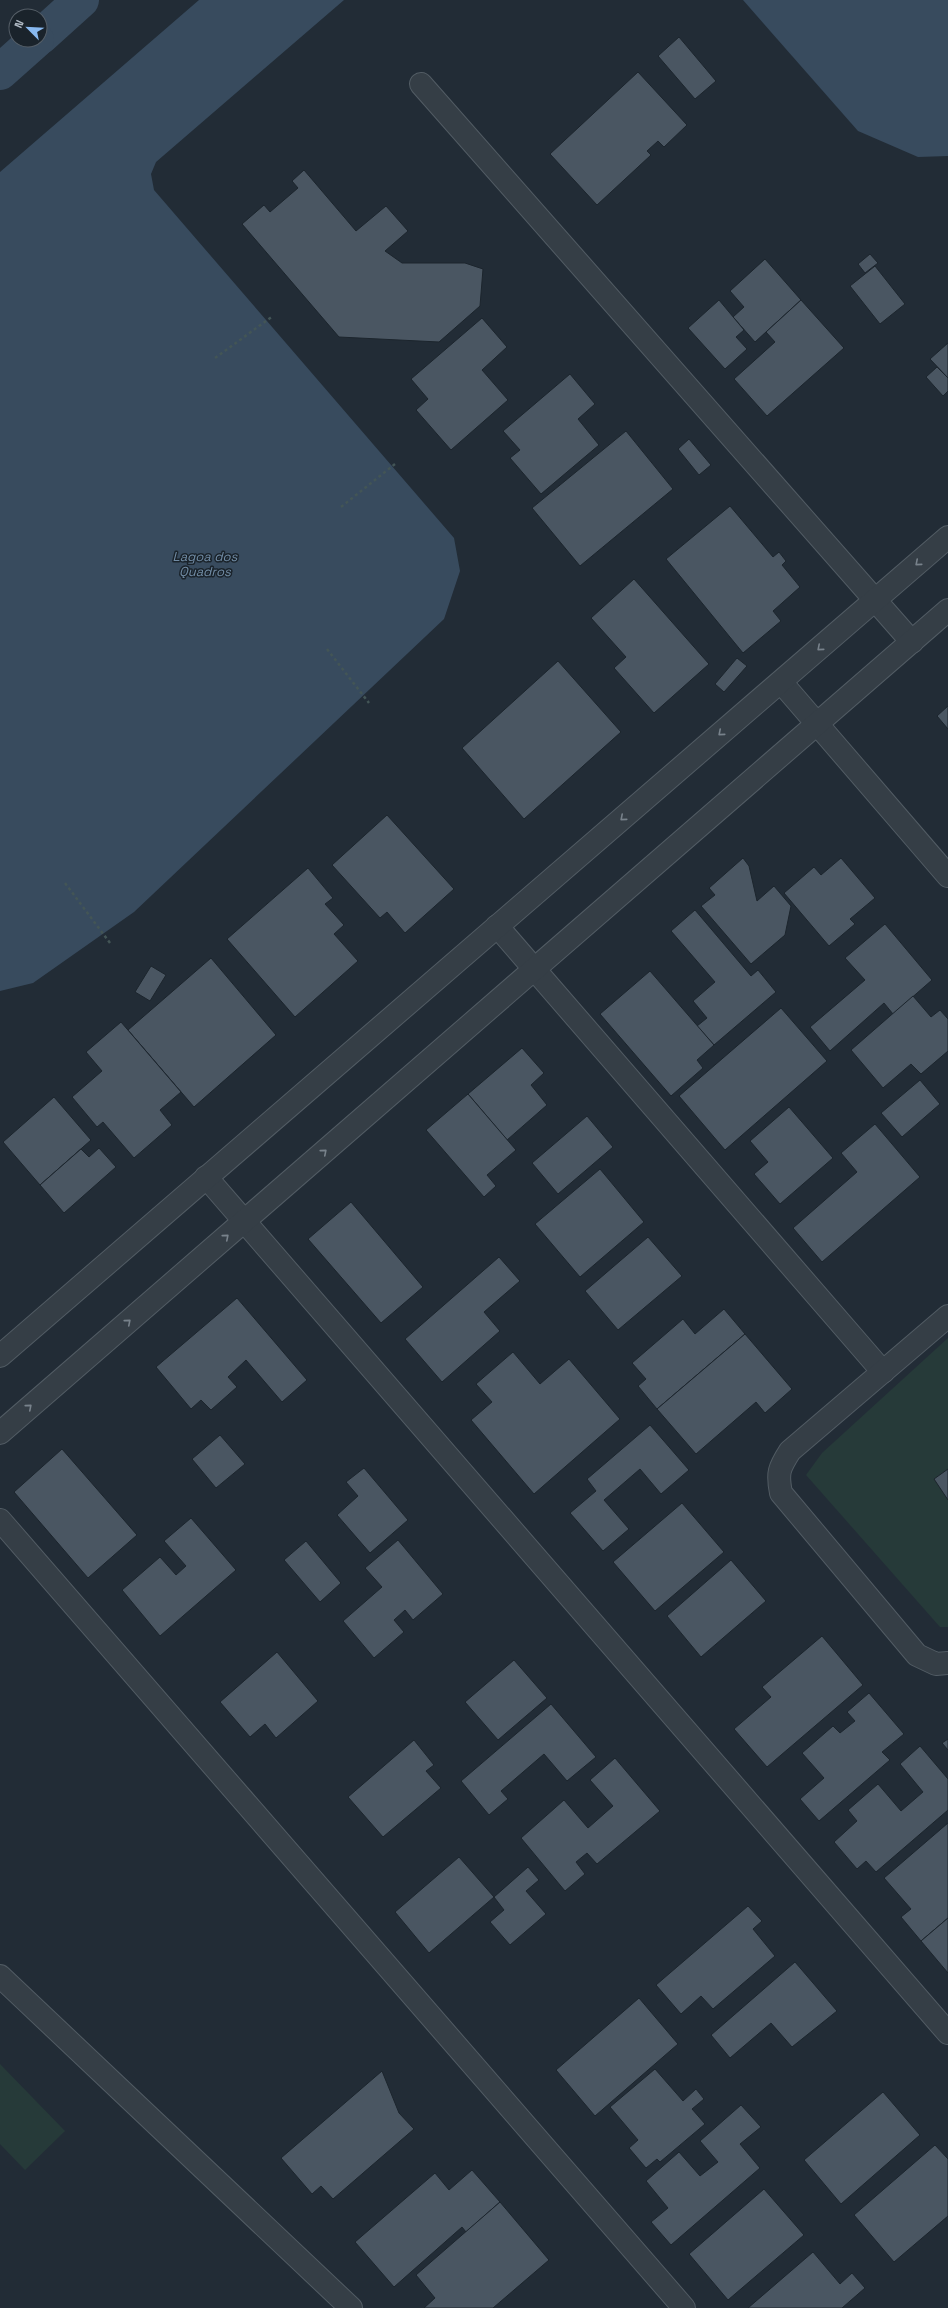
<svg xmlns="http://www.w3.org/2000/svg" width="948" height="2308" viewBox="0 0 948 2308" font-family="'Space Grotesk',sans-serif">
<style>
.green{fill:#263a39}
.water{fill:#384b5e}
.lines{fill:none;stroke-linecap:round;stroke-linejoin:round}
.canal{stroke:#384b5e;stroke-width:36}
.building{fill:#4a5662;stroke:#1c252d}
.street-casing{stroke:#525c64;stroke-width:24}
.path{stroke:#435556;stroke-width:2.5;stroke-dasharray:3 3;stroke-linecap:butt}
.street{stroke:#353e46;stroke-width:22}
.oneway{stroke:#78828b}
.labels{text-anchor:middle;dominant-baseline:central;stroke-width:3;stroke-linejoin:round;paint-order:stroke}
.water-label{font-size:13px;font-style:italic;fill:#718ca5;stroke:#1a232b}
</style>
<rect width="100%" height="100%" fill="#222c36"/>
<g class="green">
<path d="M948,1338V1627H940L806,1475L822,1453Z"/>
<path d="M0,2064L65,2131L25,2170L0,2144Z"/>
</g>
<g class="water">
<path d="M199,0H344L156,162L151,174L154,190L454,538L460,571L444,619L134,912L33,983L0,991V172Z"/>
<path d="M743,0H948V156L918,157L858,131Z"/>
</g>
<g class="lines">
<g class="canal">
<path d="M40,37L81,0"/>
<path d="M0,72L36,40"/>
</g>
</g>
<g class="building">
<path d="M679,37L716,81L695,99L658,56Z"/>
<path d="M638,72L687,125L664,147L658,141L647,151L651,155L597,205L550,154Z"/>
<path d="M304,170L356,231L386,206L408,231L385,251L402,263H465L483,269L480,306L439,342L339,337L242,224L264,205L270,212L298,188L292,181Z"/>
<path d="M870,254L878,263L865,273L858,264Z"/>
<path d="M765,259L801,300L755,342L733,317L744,307L730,291Z"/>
<path d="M875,266L905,304L880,324L850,286Z"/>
<path d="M719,300L744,330L736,337L747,349L725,369L688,328Z"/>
<path d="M801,300L844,348L767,416L734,379L775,342L766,332Z"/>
<path d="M482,318L507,347L482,370L508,400L451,450L416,410L428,399L411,379Z"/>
<path d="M948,343V378L930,359Z"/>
<path d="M937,367L948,378V391L943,396L926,377Z"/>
<path d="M570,374L595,404L578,419L599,445L541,494L510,458L520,450L503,431Z"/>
<path d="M626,431L673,489L580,566L532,508Z"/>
<path d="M689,439L711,465L699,475L678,449Z"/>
<path d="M730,506L773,557L779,552L786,561L782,565L800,587L773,611L781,621L743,653L666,559Z"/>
<path d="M634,579L709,664L654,713L614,668L626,657L591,618Z"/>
<path d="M737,658L747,666L724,692L715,684Z"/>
<path d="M558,661L621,732L524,819L462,748Z"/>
<path d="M948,706V729L937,716Z"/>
<path d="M387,815L454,889L405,933L387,912L380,918L332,865Z"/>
<path d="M743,858L749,866L757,901L774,886L791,906L785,935L751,964L701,906L715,895L709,888Z"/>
<path d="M841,858L875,898L850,919L855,924L829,946L784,893L814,867L821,875Z"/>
<path d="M308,868L333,898L325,904L344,925L334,934L358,961L295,1017L227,939Z"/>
<path d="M695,910L751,976L758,970L776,992L714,1045L697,1026L707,1018L693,1001L715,982L671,931Z"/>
<path d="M885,924L932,980L893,1014L884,1003L830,1051L810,1027L865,980L845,958Z"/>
<path d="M211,958L276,1035L194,1107L128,1030Z"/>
<path d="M151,966L166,975L150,1001L135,992Z"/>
<path d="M650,971L714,1045L697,1060L703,1068L671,1096L600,1014Z"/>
<path d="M913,996L931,1017L940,1010L948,1019V1051L921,1074L911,1064L883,1088L851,1050Z"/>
<path d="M781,1008L827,1061L725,1150L679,1096Z"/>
<path d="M121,1022L181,1092L160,1110L172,1125L134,1158L103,1122L97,1127L72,1097L102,1071L86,1052Z"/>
<path d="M522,1048L544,1073L531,1085L547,1105L507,1140L468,1094Z"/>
<path d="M920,1080L940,1104L902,1137L881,1113Z"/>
<path d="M468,1094L516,1150L487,1175L496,1186L484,1197L426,1130Z"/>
<path d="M54,1097L91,1140L40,1185L3,1142Z"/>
<path d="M789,1107L833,1158L780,1204L754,1174L768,1162L750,1141Z"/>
<path d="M587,1116L613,1147L558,1194L532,1163Z"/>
<path d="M875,1124L920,1177L822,1262L793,1228L857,1172L841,1153Z"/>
<path d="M99,1148L116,1167L64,1213L40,1185L81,1149L89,1157Z"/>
<path d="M600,1169L644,1222L580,1277L535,1224Z"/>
<path d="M351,1202L423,1287L381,1323L308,1239Z"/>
<path d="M648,1237L682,1276L618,1330L585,1291Z"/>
<path d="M499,1257L520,1281L484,1312L500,1331L442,1382L405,1339Z"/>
<path d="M237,1298L307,1380L282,1402L246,1360L228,1377L237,1387L211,1410L201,1400L191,1409L156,1367Z"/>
<path d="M724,1309L745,1334L657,1409L638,1386L646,1379L632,1363L683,1319L695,1334Z"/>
<path d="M745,1334L792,1389L765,1413L756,1402L696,1454L657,1409Z"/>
<path d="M513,1352L540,1384L569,1359L620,1419L534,1494L471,1420L492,1402L476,1384Z"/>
<path d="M650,1425L689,1470L661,1494L640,1469L604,1500L629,1529L603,1551L570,1513L596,1491L587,1479Z"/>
<path d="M220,1435L245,1464L216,1488L192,1459Z"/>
<path d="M62,1449L137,1535L88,1578L14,1492Z"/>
<path d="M364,1468L408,1520L370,1553L337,1515L358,1496L346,1482Z"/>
<path d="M948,1469V1500L934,1479Z"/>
<path d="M682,1503L724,1552L655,1611L613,1562Z"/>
<path d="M191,1518L236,1570L160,1636L122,1590L160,1557L176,1575L186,1566L164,1541Z"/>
<path d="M398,1540L443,1594L413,1620L405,1610L394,1620L404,1632L374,1658L343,1621L382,1587L365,1568Z"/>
<path d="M306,1541L341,1583L320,1602L284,1560Z"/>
<path d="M731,1560L766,1601L701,1657L667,1616Z"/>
<path d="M822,1636L863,1685L767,1767L734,1729L771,1697L762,1687Z"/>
<path d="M277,1652L318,1701L276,1738L265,1724L250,1737L220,1702Z"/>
<path d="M514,1660L547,1698L498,1740L465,1702Z"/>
<path d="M869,1693L904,1734L882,1752L890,1760L819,1821L800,1799L824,1778L802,1753L833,1726L840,1733L855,1721L847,1712Z"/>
<path d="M551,1704L596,1757L567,1781L544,1754L501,1791L508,1799L489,1815L461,1781Z"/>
<path d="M948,1739V1750L942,1743Z"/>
<path d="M414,1740L434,1765L426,1771L441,1788L383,1837L348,1797Z"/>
<path d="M920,1746L948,1779V1810L876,1872L866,1861L857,1869L834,1842L857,1821L848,1810L878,1784L901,1811L923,1792L900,1764Z"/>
<path d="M615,1758L660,1811L597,1864L587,1853L576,1862L585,1874L565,1891L521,1838L564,1800L588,1828L613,1806L590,1780Z"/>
<path d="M948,1823V1918L921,1941L901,1917L911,1909L884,1878Z"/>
<path d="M459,1857L494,1897L429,1953L395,1912Z"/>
<path d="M528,1867L539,1880L526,1891L546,1914L510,1945L490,1922L504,1910L494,1897Z"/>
<path d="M748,1906L762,1921L753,1929L775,1956L713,2009L701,1996L681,2014L656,1985Z"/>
<path d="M948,1918V1973L921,1941Z"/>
<path d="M795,1962L837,2011L792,2047L771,2023L730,2058L711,2035Z"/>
<path d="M639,1998L678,2044L595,2116L556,2070Z"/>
<path d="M655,2069L683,2101L696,2089L704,2099L692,2109L705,2124L660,2162L657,2159L646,2168L629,2148L638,2140L610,2107Z"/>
<path d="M382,2071L399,2113L414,2129L333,2199L321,2186L312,2194L281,2158Z"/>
<path d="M883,2092L920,2135L841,2204L804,2160Z"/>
<path d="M741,2105L761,2127L740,2144L760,2168L671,2245L651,2222L668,2208L646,2181L679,2152L700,2176L718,2162L700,2141Z"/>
<path d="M935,2145L948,2159V2216L894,2262L854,2215Z"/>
<path d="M472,2170L500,2202L466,2232L462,2227L394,2287L355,2242L435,2173L449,2190Z"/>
<path d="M764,2189L804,2235L728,2300L689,2254Z"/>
<path d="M500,2202L549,2260L493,2308H424L435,2298L416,2275Z"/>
<path d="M813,2252L840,2284L852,2273L865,2288L842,2308H748Z"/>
</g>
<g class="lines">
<defs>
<g id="street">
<path d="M421,84L912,642"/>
<path d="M781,682L948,876"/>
<path d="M497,926L883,1372"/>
<path d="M206,1177L948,2033"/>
<path d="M948,1316L790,1451C779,1468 777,1473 781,1493L917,1655L936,1664L948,1663"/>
<path d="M0,1356L948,537"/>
<path d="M0,1433L948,610"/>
<path d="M0,1520L684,2308"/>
<path d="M0,1976L351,2308"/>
</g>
</defs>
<use href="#street" class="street-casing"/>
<g class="path">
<path d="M215,358L273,316"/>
<path d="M341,507L395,464"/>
<path d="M327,649L369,703"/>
<path d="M65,883L110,943"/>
</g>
<use href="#street" class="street"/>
</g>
<defs><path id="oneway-chevron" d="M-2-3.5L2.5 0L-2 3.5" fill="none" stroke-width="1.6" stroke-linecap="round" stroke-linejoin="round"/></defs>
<g class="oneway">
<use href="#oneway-chevron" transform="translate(918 563) rotate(139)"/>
<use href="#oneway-chevron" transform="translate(820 648) rotate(139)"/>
<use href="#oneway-chevron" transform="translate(721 733) rotate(139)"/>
<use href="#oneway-chevron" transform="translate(623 818) rotate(139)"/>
<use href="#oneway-chevron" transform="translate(324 1152) rotate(-41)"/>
<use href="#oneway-chevron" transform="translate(226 1237) rotate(-41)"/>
<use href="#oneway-chevron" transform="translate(128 1322) rotate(-41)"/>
<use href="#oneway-chevron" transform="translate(29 1407) rotate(-41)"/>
</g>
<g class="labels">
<g class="water-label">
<text x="205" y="556">Lagoa dos<tspan x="205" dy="15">Quadros</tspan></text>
</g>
</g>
<g transform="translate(28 28) rotate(294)"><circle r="19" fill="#1a232b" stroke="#565f68"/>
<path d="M0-3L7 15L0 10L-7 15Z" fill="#88b9f0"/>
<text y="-6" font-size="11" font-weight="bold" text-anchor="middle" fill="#afb9c3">N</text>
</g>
</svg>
